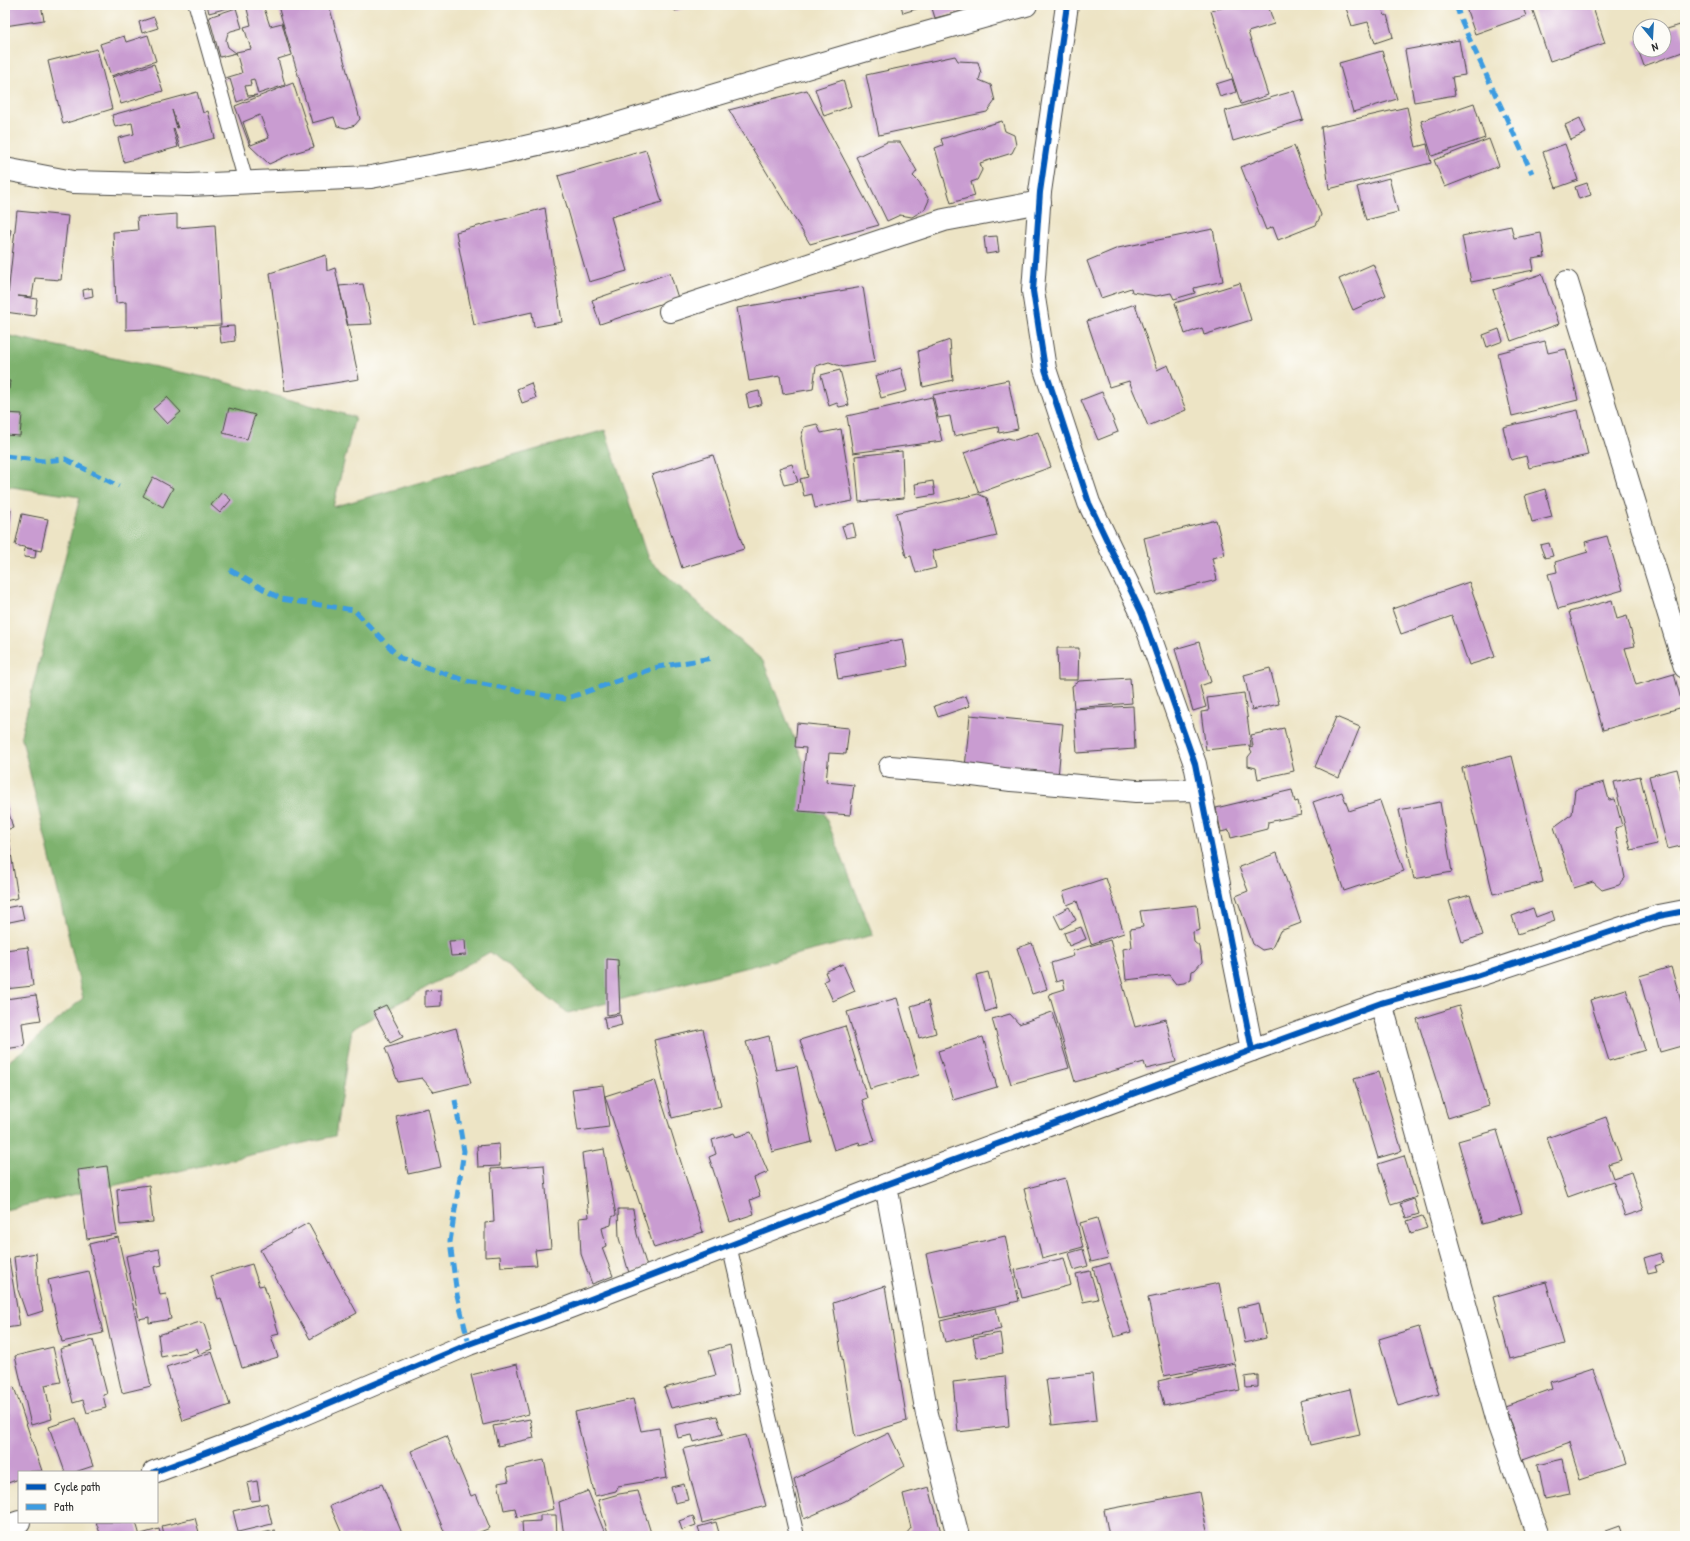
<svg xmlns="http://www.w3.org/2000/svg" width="1690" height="1541" viewBox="0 0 1690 1541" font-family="'Patrick Hand',sans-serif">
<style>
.forest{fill:#7eb26e;stroke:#546e4c}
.building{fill:#c99cd1;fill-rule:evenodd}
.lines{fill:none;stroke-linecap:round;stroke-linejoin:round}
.service-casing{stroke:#484742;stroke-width:16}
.minor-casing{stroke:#484742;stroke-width:24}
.tertiary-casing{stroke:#484742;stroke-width:24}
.service{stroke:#fff;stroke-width:14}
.minor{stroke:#fff;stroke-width:22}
.tertiary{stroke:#fff;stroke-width:22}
.quiet{stroke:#3d9ce1;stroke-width:5;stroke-dasharray:10 5;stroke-linecap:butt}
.cycleway-casing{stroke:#fdfcf7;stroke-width:8}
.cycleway{stroke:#0057b8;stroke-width:6}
</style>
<rect width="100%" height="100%" fill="#fdfcf7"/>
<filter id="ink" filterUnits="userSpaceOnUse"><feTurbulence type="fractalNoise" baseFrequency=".025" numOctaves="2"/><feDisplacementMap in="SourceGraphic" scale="8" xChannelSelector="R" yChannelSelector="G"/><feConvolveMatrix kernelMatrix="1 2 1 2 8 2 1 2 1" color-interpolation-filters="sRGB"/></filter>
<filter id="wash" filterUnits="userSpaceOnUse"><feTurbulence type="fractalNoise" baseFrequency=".012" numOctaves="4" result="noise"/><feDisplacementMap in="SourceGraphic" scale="16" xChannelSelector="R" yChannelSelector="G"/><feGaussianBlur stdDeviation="0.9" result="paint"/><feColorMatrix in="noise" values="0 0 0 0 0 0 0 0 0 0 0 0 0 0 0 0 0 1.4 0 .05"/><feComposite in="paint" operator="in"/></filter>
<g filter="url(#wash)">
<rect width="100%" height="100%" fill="#ede4c5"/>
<path class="forest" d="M5,335L213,379L355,417L333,507L605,430L648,559L763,661L873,935L568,1013L490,952L352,1029L335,1136L5,1210V1064L27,1047L83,998L21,735L80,497L5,486Z"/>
<g id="blocks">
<g class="building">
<path d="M5,5H41L44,20L5,26Z"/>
<path d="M207,5H239L209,13Z"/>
<path d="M246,5H263L270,26L282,23L291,55L278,59L285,85L258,94L254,79L250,80L251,85L245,86L248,96L257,95L237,102L230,79L223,81L222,79L242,73L236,52L251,49L244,27L251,25Z"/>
<path d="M329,5L360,119L355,125L346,128L337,126L334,117L312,123L278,6Z"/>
<path d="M673,5H695L675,11Z"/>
<path d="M901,5H929L903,13Z"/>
<path d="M931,5H981L982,6L935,18Z"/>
<path d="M1231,5H1268L1274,24L1248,32L1268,95L1241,104L1211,11Z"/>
<path d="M1345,5H1381L1385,16L1387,15L1393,37L1375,43L1368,22L1352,26Z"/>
<path d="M1465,5H1522L1526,16L1475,34Z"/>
<path d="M1531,5H1592L1605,43L1550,61Z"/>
<path d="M236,8L242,28L231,31L228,33L226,40L228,47L236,53L220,57L209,17Z"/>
<path d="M154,17L158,28L142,33L139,22Z"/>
<path d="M1680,25L1685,40L1683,43L1685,51L1644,66L1635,41L1640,39V50H1664V30Z"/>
<path d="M148,35L156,61L111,76L100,44L124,36L126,42Z"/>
<path d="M1459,40L1465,75L1452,77L1455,95L1414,102L1405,50Z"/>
<path d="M97,49L112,109L63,124L48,61Z"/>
<path d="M1382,51L1397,99L1353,112L1339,63Z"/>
<path d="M955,56L958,61L978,62L981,73L979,80L991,85L995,101L987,112L879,135L866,75Z"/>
<path d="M154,64L163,91L121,104L112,77Z"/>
<path d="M1232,79L1236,92L1220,97L1216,84Z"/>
<path d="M843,80L851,106L824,116L815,89Z"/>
<path d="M293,83L314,147L291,154L269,164L250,146L235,106ZM260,115L269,138L251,145L243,122Z"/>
<path d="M807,90L879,225L810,244L729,110Z"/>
<path d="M1294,91L1303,120L1233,141L1225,111Z"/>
<path d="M197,92L203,113L208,111L215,138L180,148L174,128L173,129L178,147L124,162L118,138L134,134L132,123L115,127L112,115ZM172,110L178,128H177Z"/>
<path d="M1474,103L1485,138L1432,156L1421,121Z"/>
<path d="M1407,107L1416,147L1427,144L1431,163L1329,189L1321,127Z"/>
<path d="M1580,118L1586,133L1571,140L1565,125Z"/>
<path d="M1002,121L1005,131L1014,135L1016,145L1012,153L980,163L982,170L977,180L971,182L975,196L951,203L935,148L943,145L941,139Z"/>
<path d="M1489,139L1499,166L1445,187L1434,160Z"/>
<path d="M887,142H900L917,171L913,176L919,182L929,200L925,209L912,217L900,215L887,221L856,157Z"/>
<path d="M1565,144L1578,180L1556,188L1543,152Z"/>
<path d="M1294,146L1321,215L1316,225L1278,240L1273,227L1266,230L1241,167Z"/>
<path d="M646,150L662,202L611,217L627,271L589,282L558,176Z"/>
<path d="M1389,178L1398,212L1366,220L1357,187Z"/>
<path d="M1587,183L1591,195L1579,199L1575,187Z"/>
<path d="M545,208L562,322L534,327L532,312L474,325L456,232Z"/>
<path d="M17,211L68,216L61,280L35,278L32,297L18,296L37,299L35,316L5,312V295H8Z"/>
<path d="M177,214V228L215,225L221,325L126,330V302L116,303L113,232L138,230L137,217Z"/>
<path d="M1511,226L1514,238L1541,233L1545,257L1532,259L1534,270L1471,282L1462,236Z"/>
<path d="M5,228L11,230L6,252H5Z"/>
<path d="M1213,229L1223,281L1194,288L1195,293L1174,299L1171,293L1156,296L1132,292L1131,288L1101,298L1087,261L1118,248Z"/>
<path d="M997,236L999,252L986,254L984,237Z"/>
<path d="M326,255L327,271L335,268L359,379L285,391L270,273Z"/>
<path d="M1373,264L1386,295L1353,310L1339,279Z"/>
<path d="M670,273L678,298L600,324L592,300Z"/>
<path d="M1542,274L1559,324L1511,341L1493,290Z"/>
<path d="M1240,283L1251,320L1204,335L1202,328L1185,334L1175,303Z"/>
<path d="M363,284L372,324L348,325L339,286Z"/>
<path d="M863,287L875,362L843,367L829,362L816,366L813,389L783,394L780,376L749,381L737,308Z"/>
<path d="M92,288L93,296L84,298L83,290Z"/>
<path d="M1135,304L1157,370L1168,365L1186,410L1148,426L1129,381L1109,387L1087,321Z"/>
<path d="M234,326L235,341L221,343L219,327Z"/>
<path d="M1499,329L1503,341L1487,347L1483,335Z"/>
<path d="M950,340L953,380L923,387L918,351Z"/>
<path d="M1545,341L1548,353L1566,349L1578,400L1512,416L1498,353Z"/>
<path d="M901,368L907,391L881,398L875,376Z"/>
<path d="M840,370L849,405L839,407L837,403L829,406L821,375Z"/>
<path d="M5,380L10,381L9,389H5Z"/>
<path d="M1008,380L1018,429L999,433L998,427L954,436L950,416L938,418L933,395Z"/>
<path d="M531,383L536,398L522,403L517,389Z"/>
<path d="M759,391L762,404L749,408L746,394Z"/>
<path d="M1102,392L1118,432L1098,440L1081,400Z"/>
<path d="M167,397L181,412L167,424L153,409Z"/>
<path d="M932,397L942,441L853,453L847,416Z"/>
<path d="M229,408L255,415L247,439L223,433Z"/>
<path d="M1578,410L1588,455L1529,468L1526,456L1511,460L1503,427Z"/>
<path d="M5,413L22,414L20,436L5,435Z"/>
<path d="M817,424L821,433L841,429L853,501L815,508L812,494L804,496L800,479L808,477L801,438L804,427Z"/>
<path d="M1038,432L1051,467L979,493L964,453L1008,438L1015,440Z"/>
<path d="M902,451L904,498L859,502L855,456Z"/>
<path d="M713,455L744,549L682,568L652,475Z"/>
<path d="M792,464L798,482L784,485L779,468Z"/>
<path d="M153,477L173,488L163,507L143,496Z"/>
<path d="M933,481L935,495L917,498L915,484Z"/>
<path d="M1545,489L1552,517L1532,522L1525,495Z"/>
<path d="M222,492L231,500L220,513L211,505Z"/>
<path d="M978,494L987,498L997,536L932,551L936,568L916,573L911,556L906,557L896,513Z"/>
<path d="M5,509L11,510L8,535L5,534Z"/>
<path d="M22,514L48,519L41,551L15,545Z"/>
<path d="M1216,520L1225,555L1212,558L1217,580L1157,595L1144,538Z"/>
<path d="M853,523L856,536L846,538L842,526Z"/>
<path d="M1607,536L1623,590L1558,609L1548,574L1557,572L1555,562L1588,552L1585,542Z"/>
<path d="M1549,543L1553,556L1545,558L1540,545Z"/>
<path d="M25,548L36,550L35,558L24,557Z"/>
<path d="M1469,582L1495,657L1469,665L1452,616L1401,634L1392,609Z"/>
<path d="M1612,600L1617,619L1627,616L1635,646L1625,648L1636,685L1674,674L1683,707L1603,730L1569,612Z"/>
<path d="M903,639L908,666L838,679L834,653Z"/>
<path d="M1199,642L1211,682L1200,686L1206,707L1193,711L1175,649Z"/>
<path d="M1057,648H1079L1078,680H1058Z"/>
<path d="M1270,668L1279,704L1252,710L1244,675Z"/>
<path d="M1130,678L1132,703L1074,708L1072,686L1079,681Z"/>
<path d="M1244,693L1251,745L1206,750L1201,712L1209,711L1207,698Z"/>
<path d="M966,696L970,706L938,717L934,706Z"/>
<path d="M1133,706L1135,749L1077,753L1074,709Z"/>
<path d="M970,715L1063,724L1058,777L965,768Z"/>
<path d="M1336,717L1360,727L1339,778L1315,767Z"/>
<path d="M797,723L849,728L846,754L829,753L826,782L854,785L850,815L799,811L806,748L795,747Z"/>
<path d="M1284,728L1294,771L1258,779L1256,768L1248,766V757L1252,752L1249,747L1253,746L1251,735Z"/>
<path d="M1512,756L1543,882L1493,894L1462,768Z"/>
<path d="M1677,769L1685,802V845L1668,849L1649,776Z"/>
<path d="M1640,776L1657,844L1631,850L1614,782Z"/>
<path d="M1604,782L1609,800L1615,799L1622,826L1615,828L1625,878L1619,885L1602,890L1593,882L1574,888L1554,827L1572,814L1575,790Z"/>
<path d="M1292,790L1295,802L1298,801L1301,815L1268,822L1267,829L1231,838L1229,830L1221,832L1216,808Z"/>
<path d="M1342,792L1349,811L1380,801L1404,871L1344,891L1313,802Z"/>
<path d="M5,799L13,828L5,830Z"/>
<path d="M1440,802L1452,872L1414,879L1399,810Z"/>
<path d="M8,834L18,898L5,901V835Z"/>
<path d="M1277,853L1301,923L1280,931L1272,948L1262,950L1253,944L1236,896L1248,891L1239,867Z"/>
<path d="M1106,878L1124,933L1091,944L1077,901L1067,905L1063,892Z"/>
<path d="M1470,895L1483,935L1462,942L1449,901Z"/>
<path d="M21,905L24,919L5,923V908Z"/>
<path d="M1197,905L1200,930L1193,932L1194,942L1200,947L1202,962L1195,970L1192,971L1191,979L1184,983L1176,984L1169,975L1126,980L1123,949L1132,947L1130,929L1143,927L1140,911Z"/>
<path d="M1069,907L1076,920L1061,929L1054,915Z"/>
<path d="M1533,908L1536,917L1552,911L1555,921L1518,934L1512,916Z"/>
<path d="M1081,927L1086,939L1069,946L1064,933Z"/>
<path d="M465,940L466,955L451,956L449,941Z"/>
<path d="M1110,940L1135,1027L1166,1019L1176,1062L1146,1069L1144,1062L1075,1082L1049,994L1065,989L1063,980L1056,982L1051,963L1074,956L1072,951Z"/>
<path d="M1032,943L1047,989L1032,994L1017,948Z"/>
<path d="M28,947L33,986L5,989V950Z"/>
<path d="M607,959L618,960L620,1013L607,1015Z"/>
<path d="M843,964L855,991L833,1001L824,981L828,979L825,972Z"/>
<path d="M1671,967L1685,1015V1045L1660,1052L1639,976Z"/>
<path d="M988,972L997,1008L985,1012L976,975Z"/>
<path d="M1626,989L1645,1050L1609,1061L1590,1000Z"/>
<path d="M441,990V1006L425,1007V991Z"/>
<path d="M36,995L41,1020L22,1023L25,1046L5,1049V999Z"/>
<path d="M897,998L919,1075L870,1089L847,1012Z"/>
<path d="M928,1001L936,1033L919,1038L911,1006Z"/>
<path d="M386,1005L403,1037L390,1043L373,1011Z"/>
<path d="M1459,1006L1489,1105L1448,1118L1417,1019Z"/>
<path d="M1052,1012L1069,1068L1011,1084L992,1019L1010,1014L1019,1024Z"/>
<path d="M620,1015L622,1025L606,1029L604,1017Z"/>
<path d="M845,1026L867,1098L862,1100L875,1141L860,1145L859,1142L834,1150L800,1040Z"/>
<path d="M456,1028L471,1083L434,1092L422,1078L398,1082L385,1048Z"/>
<path d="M703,1029L721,1106L672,1118L654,1040Z"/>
<path d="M769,1036L776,1070L797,1066L812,1142L772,1152L757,1079L746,1042Z"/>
<path d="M983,1037L997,1087L953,1100L938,1051Z"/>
<path d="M1378,1072L1402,1151L1378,1158L1354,1079Z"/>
<path d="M655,1080L703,1232L654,1248L605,1096Z"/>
<path d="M603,1085L609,1127L578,1131L572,1089Z"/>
<path d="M428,1108L441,1167L408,1174L396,1116Z"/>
<path d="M1606,1117L1621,1160L1608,1164L1613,1178L1631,1172L1644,1210L1625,1216L1613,1181L1568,1197L1547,1138Z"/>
<path d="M1497,1130L1522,1213L1482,1224L1458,1141Z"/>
<path d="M751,1132L768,1172L754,1178L760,1196L750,1200L754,1214L730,1222L709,1157L716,1154L712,1140L734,1133L736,1137Z"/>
<path d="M499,1144L500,1166L478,1167L477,1146Z"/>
<path d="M604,1149L616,1215L612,1217L611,1225L602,1228L606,1246L602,1248L613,1276L592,1284L581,1254L579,1218L589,1217L582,1153Z"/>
<path d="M1404,1156L1417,1197L1391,1205L1378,1164Z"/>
<path d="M544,1165L551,1248L535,1250L537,1265L501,1267L500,1256L485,1257V1223L494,1222L491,1169Z"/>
<path d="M107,1166L117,1234L87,1239L78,1170Z"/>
<path d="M1065,1178L1083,1247L1042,1258L1024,1189Z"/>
<path d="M149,1185L153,1222L120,1225L117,1189Z"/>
<path d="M1414,1199L1419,1214L1406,1218L1400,1204Z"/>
<path d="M618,1209H633L637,1234L647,1267L629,1273L619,1238Z"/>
<path d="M1422,1216L1427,1228L1411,1233L1407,1221Z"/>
<path d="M1097,1218L1108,1258L1091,1262L1080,1223Z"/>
<path d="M308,1223L357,1313L310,1339L260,1250Z"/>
<path d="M1005,1236L1019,1301L940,1318L926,1254Z"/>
<path d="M118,1237L151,1386L122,1393L89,1244Z"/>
<path d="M159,1249L162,1265L154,1267L160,1295L166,1294L171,1319L149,1323V1317L139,1319L126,1256Z"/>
<path d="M1083,1249L1088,1266L1074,1270L1069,1253Z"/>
<path d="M36,1253L38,1289L43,1311L27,1316L18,1290L14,1257Z"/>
<path d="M1660,1253L1664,1263L1655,1266L1657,1272L1648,1274L1644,1258Z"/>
<path d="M1064,1258L1071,1285L1022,1298L1015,1270Z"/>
<path d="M9,1259L20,1326L5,1328V1260Z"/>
<path d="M1110,1263L1131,1332L1114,1337L1093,1268Z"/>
<path d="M252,1264L259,1286L264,1285L279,1334L271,1336L278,1357L242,1368L221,1298L218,1299L211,1276Z"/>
<path d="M89,1271L103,1333L62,1342L48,1280Z"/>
<path d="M1090,1271L1098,1299L1083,1302L1076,1274Z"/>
<path d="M1546,1282L1564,1344L1510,1359L1493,1297Z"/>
<path d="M1219,1283L1235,1362L1164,1376L1148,1298Z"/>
<path d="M885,1286L907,1421L855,1437L833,1303Z"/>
<path d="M1259,1303L1266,1338L1245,1343L1238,1308Z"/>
<path d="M996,1308L1001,1329L945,1342L940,1321Z"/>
<path d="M200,1322L204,1324L212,1349L199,1354L197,1348L191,1351L161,1357L158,1335Z"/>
<path d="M1419,1327L1439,1394L1398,1406L1379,1339Z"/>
<path d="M1000,1333L1003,1353L977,1358L973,1338Z"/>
<path d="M93,1340L107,1394L103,1395L106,1408L87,1413L83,1400L73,1403L60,1349Z"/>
<path d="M730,1345L739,1394L671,1408L664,1388L716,1375L709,1351Z"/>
<path d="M53,1347L61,1382L45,1385L52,1419L31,1425L15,1356Z"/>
<path d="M212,1352L230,1405L183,1421L166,1367Z"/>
<path d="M517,1364L529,1414L483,1425L471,1375Z"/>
<path d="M1235,1364L1240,1390L1164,1406L1158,1381Z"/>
<path d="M1593,1368L1624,1464L1581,1478L1570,1443L1523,1460L1505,1406L1552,1389L1550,1382Z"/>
<path d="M1092,1374L1097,1420L1052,1425L1046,1379Z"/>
<path d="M1258,1375V1387L1246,1388L1245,1377Z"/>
<path d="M1005,1376L1009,1426L958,1432L953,1382Z"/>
<path d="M14,1387L42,1471L19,1472V1479L5,1484V1418L8,1417L5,1408V1390Z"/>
<path d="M1350,1389L1360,1434L1310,1445L1300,1401Z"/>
<path d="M633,1399L641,1431L659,1428L667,1478L618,1486L616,1491L595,1496L575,1412Z"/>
<path d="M717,1416L723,1434L694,1442L692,1435L678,1438L675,1425Z"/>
<path d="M76,1418L93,1466L75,1472H65L49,1427Z"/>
<path d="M530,1419L534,1438L498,1446L493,1426Z"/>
<path d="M889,1433L905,1466L845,1501L804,1519L794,1479Z"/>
<path d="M746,1435L766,1506L702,1523L683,1449Z"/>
<path d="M446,1436L471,1496L476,1494L490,1528L470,1536H446L411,1451Z"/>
<path d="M1563,1459L1570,1495L1544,1500L1537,1465Z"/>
<path d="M544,1460L554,1509L517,1517L515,1508L504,1510L498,1483L509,1481L506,1468Z"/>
<path d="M257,1481L260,1500L251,1501L247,1483Z"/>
<path d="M382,1484L403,1536H343L330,1506Z"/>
<path d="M684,1484L688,1500L675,1503L671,1487Z"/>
<path d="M929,1487L942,1536H907L906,1534L911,1528L903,1494Z"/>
<path d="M588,1491L606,1536H564L559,1502Z"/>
<path d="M638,1491L651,1533L641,1536H632L630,1532L619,1536H609L598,1500L619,1494Z"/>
<path d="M1199,1492L1208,1536H1109L1104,1510Z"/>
<path d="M267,1503L272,1524L238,1532L233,1511Z"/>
<path d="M540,1515H556L557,1536H523L522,1522L540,1521Z"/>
<path d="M693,1516L696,1525L682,1530L679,1521Z"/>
<path d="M195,1518L200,1536H164L162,1526Z"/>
<path d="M96,1522H136L140,1536H101Z"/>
<path d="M716,1522L719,1533L710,1536H701L698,1527Z"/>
<path d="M1619,1527L1622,1536H1594Z"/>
<path d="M159,1529L161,1536H142L141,1534Z"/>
<path d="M275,1530L277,1536H255V1535Z"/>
</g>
</g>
</g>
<g filter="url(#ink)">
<use href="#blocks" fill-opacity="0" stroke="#484742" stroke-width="1"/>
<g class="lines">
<defs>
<g id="service">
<path d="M196,5L246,182"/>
<path d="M729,1245L797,1536"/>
</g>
<g id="minor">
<path d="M5,169L73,182L189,185L371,177L499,153L590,132L894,42L1026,5"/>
<path d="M1567,282L1685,667"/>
<path d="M670,311L944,220L1040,202"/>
<path d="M890,767L950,772L1011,780L1136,791L1200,790"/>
<path d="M1381,1003L1499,1426L1538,1536"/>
<path d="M886,1185L927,1414L958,1536"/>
</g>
<g id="tertiary">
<path d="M1067,5L1040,192L1033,291L1045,369L1089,503L1142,614L1195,764L1252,1050"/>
<path d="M154,1472L254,1435L469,1344L549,1315L886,1185L1252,1050L1381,1003L1470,978L1659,916L1685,911"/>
<path d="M5,1527L19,1522"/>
</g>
</defs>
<use href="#service" class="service-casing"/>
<use href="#minor" class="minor-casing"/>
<use href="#tertiary" class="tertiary-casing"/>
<use href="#service" class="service"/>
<use href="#minor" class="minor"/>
<use href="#tertiary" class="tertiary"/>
<g class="quiet">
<path d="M1456,5L1462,23L1532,173"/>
<path d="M5,456L43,461L65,459L119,486"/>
<path d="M230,570L281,599L354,610L400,658L466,681L565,699L658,667L712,658"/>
<path d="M455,1100L464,1151L450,1242L457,1295L469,1344"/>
</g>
<defs>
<g id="cycleway">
<path d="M1067,5L1040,192L1033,291L1045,369L1089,503L1142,614L1195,764L1252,1050"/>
<path d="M154,1472L254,1435L469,1344L549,1315L886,1185L1252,1050L1381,1003L1470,978L1659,916L1685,911"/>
</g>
</defs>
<use href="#cycleway" class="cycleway-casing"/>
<use href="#cycleway" class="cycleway"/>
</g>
</g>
<rect width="1690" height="1541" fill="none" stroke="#fdfcf7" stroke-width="20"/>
<rect x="18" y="1471" width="140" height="52" fill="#fdfcf7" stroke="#a9a8a5"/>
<rect x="26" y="1484" width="20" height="6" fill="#0057b8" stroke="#a9a8a5"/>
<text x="54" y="1491" font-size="12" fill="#2b2b2b">Cycle path</text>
<rect x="26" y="1504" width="20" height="6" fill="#3d9ce1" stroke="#a9a8a5"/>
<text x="54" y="1511" font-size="12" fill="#2b2b2b">Path</text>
<g transform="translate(1652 38) rotate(162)"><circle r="19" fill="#fdfcf7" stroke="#a9a8a5"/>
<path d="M0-3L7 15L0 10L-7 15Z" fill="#1f6fb2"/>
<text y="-6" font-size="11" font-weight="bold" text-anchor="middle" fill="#2b2b2b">N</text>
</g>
</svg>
